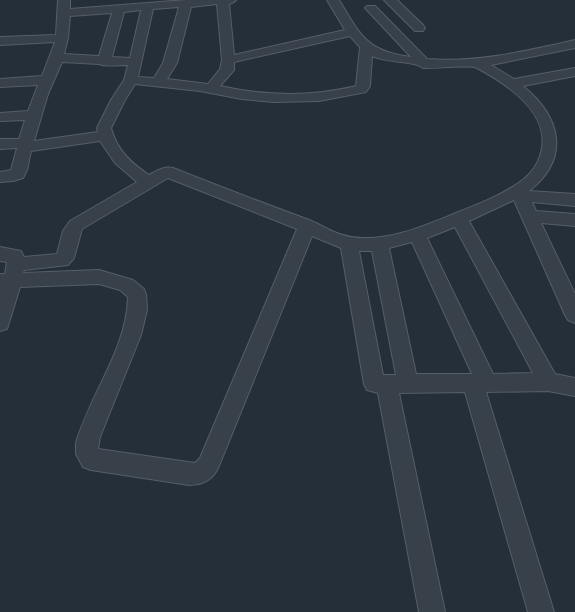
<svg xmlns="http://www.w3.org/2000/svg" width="575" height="612" viewBox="0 0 575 612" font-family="Figtree,sans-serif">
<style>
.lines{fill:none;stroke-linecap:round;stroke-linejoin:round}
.street-casing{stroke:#565e68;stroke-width:2}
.street{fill:#38404a;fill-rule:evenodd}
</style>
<rect width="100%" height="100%" fill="#252f3a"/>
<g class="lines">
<defs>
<g id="street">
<path d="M58,0H70V9L186,0H236L234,2L229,4L234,55L345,30L327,0H339C361,36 366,51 411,57L367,10L365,8L367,6H375L427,59C477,63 526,51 575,40V48L491,65L514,79L575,68V76L523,86C561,117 571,158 529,191L575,194V206L532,202L536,211L575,214V226L541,223L575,294V323L568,320L565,315L514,200L469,221L555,374L575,378V396L548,391L486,392L554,612H528L465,392L399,393L445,612H419L378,393L367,390L364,384L341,248L312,236L219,466C214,479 203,485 189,485L91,470L83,467L76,454V443C90,394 127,349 128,297L120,290L99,284L20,287L7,329L0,331V274H5L7,262L0,261V247L21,251L24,257L57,254L63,231L70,221L137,182L115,163L100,141L31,151L27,170L23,178L13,181L0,182V172L11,170L17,148L0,149V139H19L25,120L0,121V113L28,111L38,85L0,87V79L42,76L55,42L0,45V37L56,35ZM217,4L222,60L220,69L208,84L167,79L177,63L191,7ZM179,7L163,63L154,78L138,77L153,9ZM141,10L130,58L112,57L124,12ZM112,13L99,56L64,54L68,38L70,16ZM350,36L360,47L356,86C311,97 265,96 220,86L234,70V62ZM372,56C387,62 403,61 418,65C422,67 419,67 424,68C434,69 470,64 477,68C507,84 554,115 540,156C537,165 531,173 524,179C505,194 479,204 456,213C426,225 395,239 362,238C340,238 328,228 309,220C263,203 218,186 173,168C163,166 157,171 149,175C131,163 117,150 111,128L125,100L135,84L200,91L242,99L274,102L319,101L366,92L370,86ZM62,62L99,64C105,67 120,65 128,65L124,80L111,100L97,128L98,132L34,141L48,94ZM168,178L297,229L200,458L195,463L98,449L100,437L141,335L147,310L146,294L144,289L133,280L99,270L23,273L24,270L68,265L74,258L82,229ZM455,227L533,373L493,374L427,238ZM412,242L472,374H416L389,248ZM359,251H372L396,375H383Z"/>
<path d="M384,0H397L423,25L425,28L423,31H415Z"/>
</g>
</defs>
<use href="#street" class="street-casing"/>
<use href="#street" class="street"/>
</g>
</svg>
